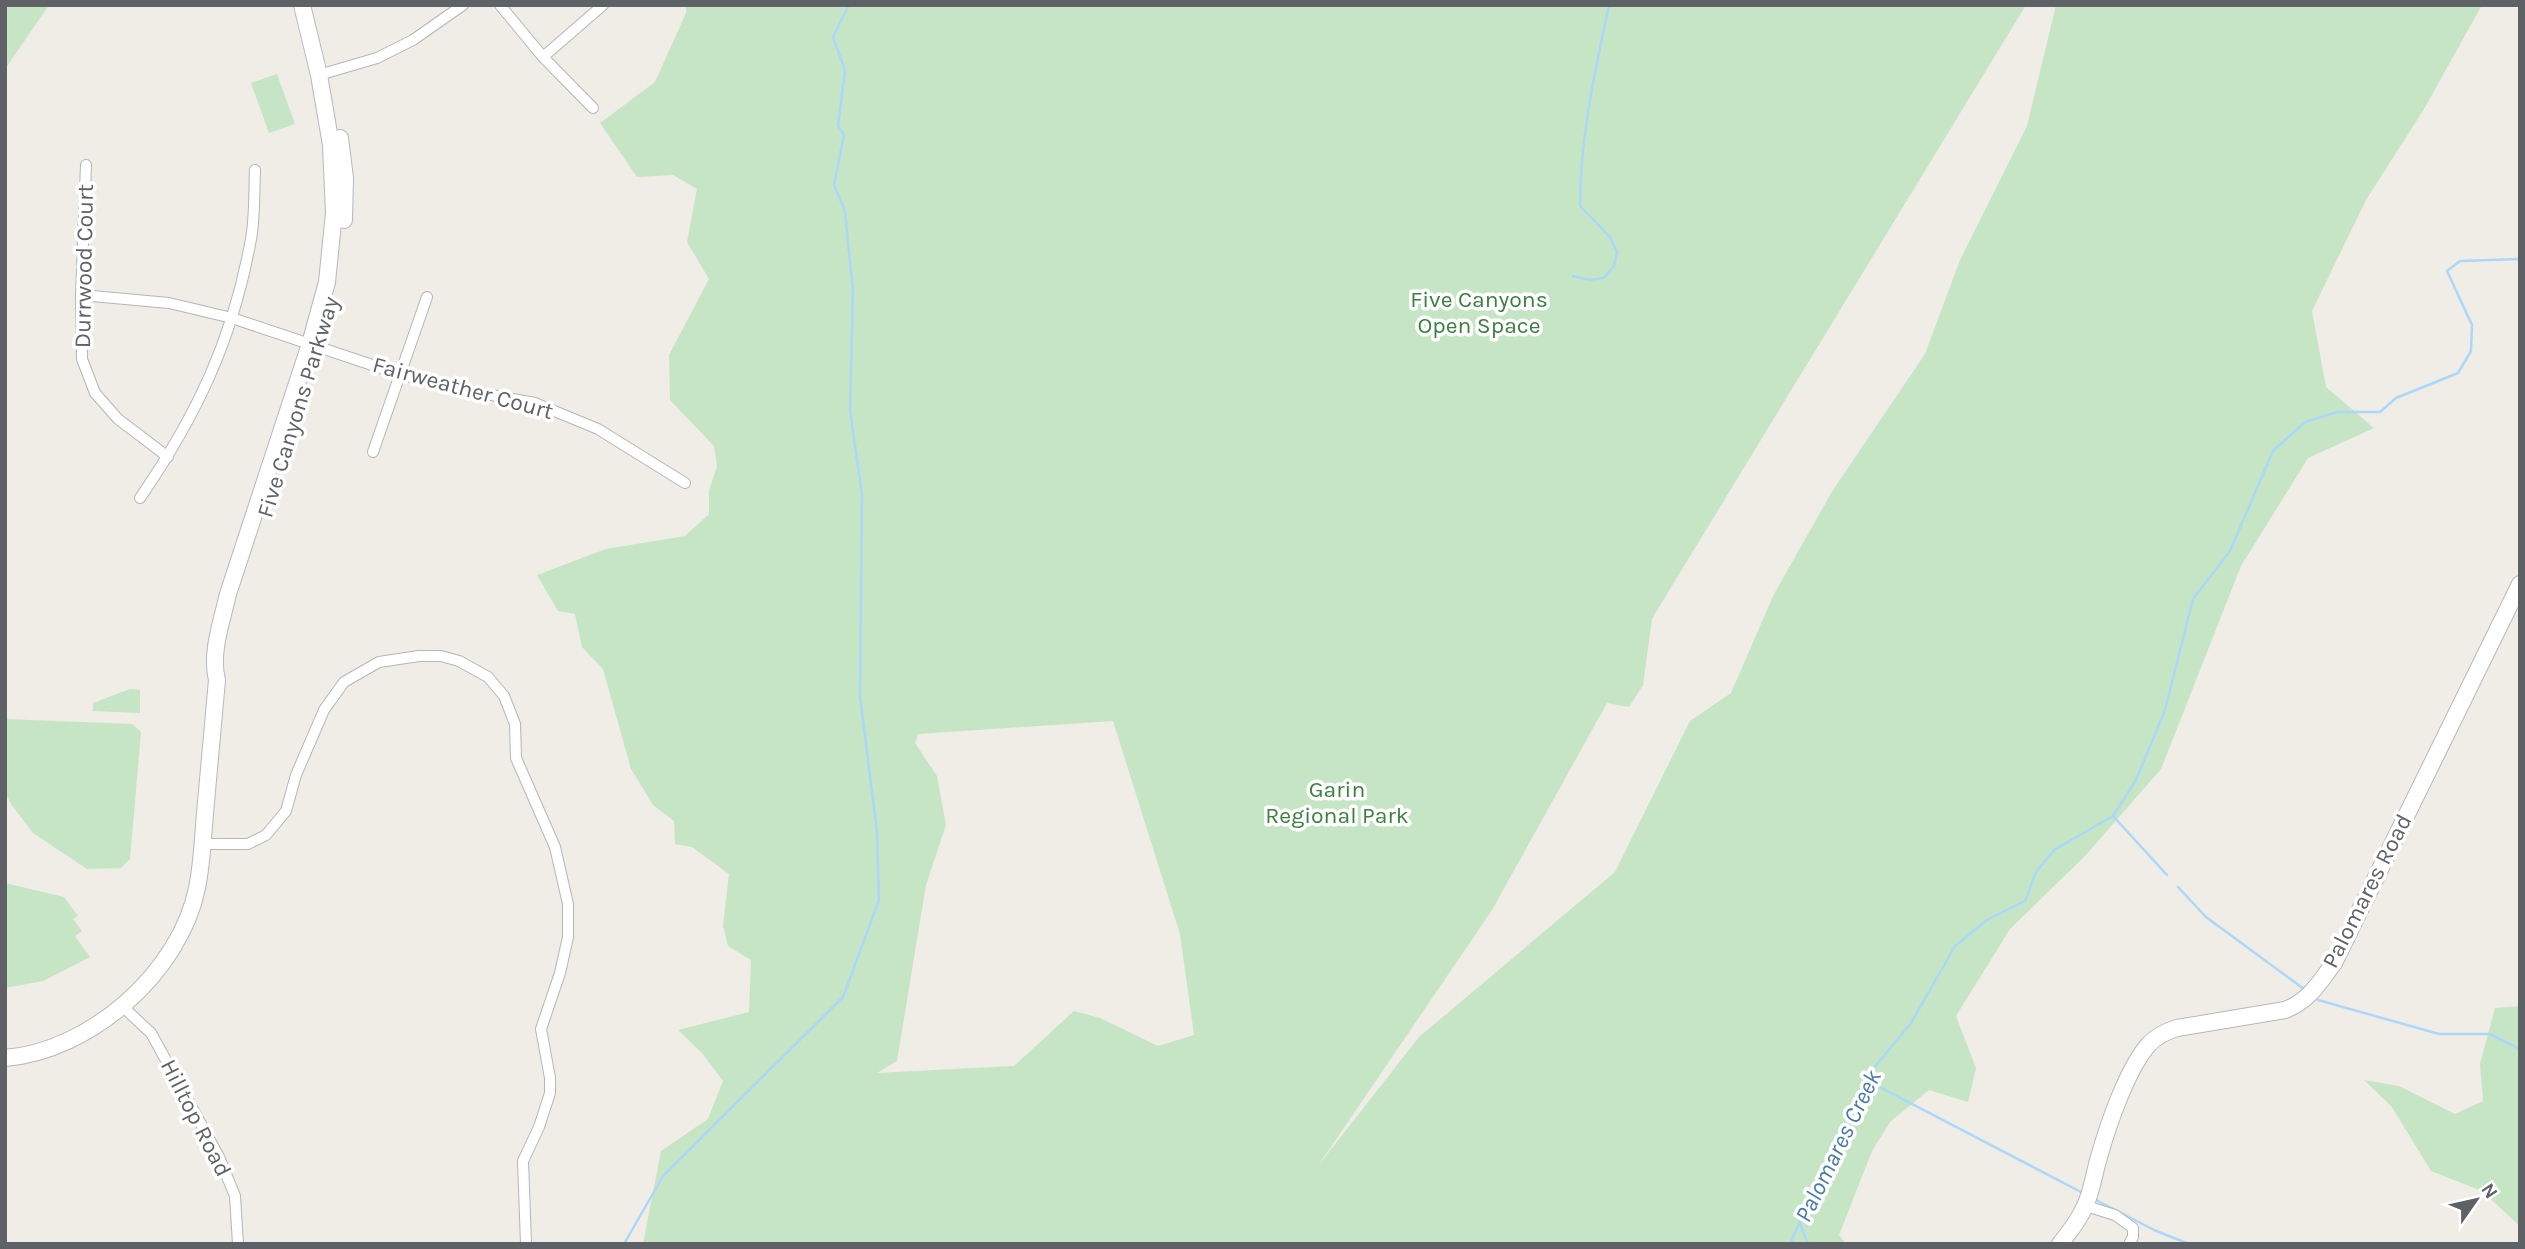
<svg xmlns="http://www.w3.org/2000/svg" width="2525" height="1249" viewBox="0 0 2525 1249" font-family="Karla,sans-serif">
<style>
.green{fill:#c5e5c4;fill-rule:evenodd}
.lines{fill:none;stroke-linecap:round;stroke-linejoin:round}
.stream{stroke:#abd8fa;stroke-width:2.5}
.street-casing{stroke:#b3b6ba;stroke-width:12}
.secondary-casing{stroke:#b5b8bd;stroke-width:18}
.street{stroke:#fff;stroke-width:10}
.secondary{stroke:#fff;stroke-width:16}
.labels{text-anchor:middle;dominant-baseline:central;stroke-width:7;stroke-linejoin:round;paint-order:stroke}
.street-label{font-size:23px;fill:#5e6166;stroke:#fff}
.park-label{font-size:23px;fill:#3a813d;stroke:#fff}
.water-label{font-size:24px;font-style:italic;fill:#4879ac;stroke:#fff}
</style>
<rect width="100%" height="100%" fill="#efede6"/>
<g class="green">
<path d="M5,5H49L5,69Z"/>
<path d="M686,5H2026L1656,612L1652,619L1643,685L1629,707L1607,703L1492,910L1318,1166L1419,1037L1615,872L1690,721L1731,693L1774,594L1833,490L1925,354L1960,260L2027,126L2056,5H2482L2424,109L2366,200L2312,311L2326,387L2374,428L2308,458L2241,566L2161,769L2085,856L2010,929L1956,1016L1976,1068L1968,1102L1929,1090L1890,1122L1872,1151L1839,1235L1846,1244H643L661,1151L708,1119L723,1081L702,1053L678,1030L749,1012L751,960L728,946L723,926L729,874L692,847L675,844L674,821L653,805L631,769L603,669L582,647L575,614L558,611L537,575L606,549L685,536L709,514V491L717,466L714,446L670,400L669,355L709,279L687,242L697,189L673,175L637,177L600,123L655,82L686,13ZM1113,721L1180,934L1194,1035L1158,1046L1100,1018L1074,1011L1014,1066L877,1073L897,1061L926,885L946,825L937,776L915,743L918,734Z"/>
<path d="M277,74L295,124L269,133L251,83Z"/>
<path d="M130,689L140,690V713L93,711V703Z"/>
<path d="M5,719L132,724L141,732L130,859L121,868L87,869L33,833L11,804L5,792Z"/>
<path d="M5,883L64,897L78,916L73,919L82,931L75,936L90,957L43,981L5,988Z"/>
<path d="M2520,1006V1226L2482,1191L2431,1171L2392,1107L2364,1080L2399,1086L2455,1114L2483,1101L2480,1064L2495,1008Z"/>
</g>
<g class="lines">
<g class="stream">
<path d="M1573,276L1589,280L1604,278L1614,266L1617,252L1610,237L1580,206C1580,138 1595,71 1609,5"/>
<path d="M2113,816L2167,875"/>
<path d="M2178,887L2206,917L2304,989"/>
<path d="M2318,1000L2439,1034H2489L2520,1049"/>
<path d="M1866,1080L2081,1192"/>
<path d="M2096,1200L2154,1230L2189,1244"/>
<path d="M1799,1222L1808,1244"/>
<path d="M624,1244L663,1176L843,997L879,900L877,832L860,696L862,495L850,410L853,291L845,211L834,185L844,135L838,126L845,70L833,37L849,5"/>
<path d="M1790,1244L1812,1195L1842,1145L1853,1111L1869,1074L1911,1023L1955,946L1987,920L2025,901L2036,872L2054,850L2113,816L2136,780L2165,710L2193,599L2230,551L2273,451L2305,422L2337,412H2380L2396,398L2458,373L2471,351L2472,325L2447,271L2460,261L2520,259"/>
</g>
<defs>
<g id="street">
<path d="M500,5L543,57L593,108"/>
<path d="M543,57L603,5"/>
<path d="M319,75L377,58L413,40L463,5"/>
<path d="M86,165L81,295L82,359L95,393L118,419L168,457"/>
<path d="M81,295L169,303L232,318L399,374L448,387L535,403L598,429L685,483"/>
<path d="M373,452L427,297"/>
<path d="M140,498C197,415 233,339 251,239C255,217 254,193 255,170"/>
<path d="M202,844H248L266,835L286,811L296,775L324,710L344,682L379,662L419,656H441L459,661L488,677L504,696L515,724L516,758L555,847L568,904V937L560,973L541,1029L550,1078V1093L539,1127L523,1161L526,1244"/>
<path d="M123,1007L151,1033L219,1157L235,1196L238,1244"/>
<path d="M2086,1206L2115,1215L2133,1228V1237L2129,1244"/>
</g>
<g id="secondary">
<path d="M340,138L345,178L344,220"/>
<path d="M5,1058C91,1051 180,972 197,888C202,864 203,837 205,813C209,769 213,724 217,680C210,653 222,621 228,594L310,344L327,282L334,213L331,145L319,75L302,5"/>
<path d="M2060,1244C2069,1232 2078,1222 2084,1208C2092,1193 2094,1173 2099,1157C2108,1125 2127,1069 2149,1044C2157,1036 2167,1031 2177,1028L2285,1010C2309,1001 2319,983 2334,963L2520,584"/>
</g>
</defs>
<use href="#street" class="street-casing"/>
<use href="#secondary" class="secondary-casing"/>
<use href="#street" class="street"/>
<use href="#secondary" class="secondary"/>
</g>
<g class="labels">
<g class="street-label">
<text transform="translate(84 266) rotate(-89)">Durrwood Court</text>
<text transform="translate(463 388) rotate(15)">Fairweather Court</text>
<text transform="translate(298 407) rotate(-73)">Five Canyons Parkway</text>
<text transform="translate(2367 891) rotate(-63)">Palomares Road</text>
<text transform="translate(196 1118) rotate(63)">Hilltop Road</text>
</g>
<g class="park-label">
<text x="1479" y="299">Five Canyons<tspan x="1479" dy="26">Open Space</tspan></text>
<text x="1337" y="789">Garin<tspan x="1337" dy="26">Regional Park</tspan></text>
</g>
<g class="water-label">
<text transform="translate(1838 1146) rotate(-64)">Palomares Creek</text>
</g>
</g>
<rect width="2525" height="1249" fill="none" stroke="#5e6166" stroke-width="14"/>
<g transform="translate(2476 1200) rotate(56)" stroke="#ffffff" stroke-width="5" paint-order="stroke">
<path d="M0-5L12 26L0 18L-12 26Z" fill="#5e6166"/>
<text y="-10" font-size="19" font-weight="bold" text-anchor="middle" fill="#5e6166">N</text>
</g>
</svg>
